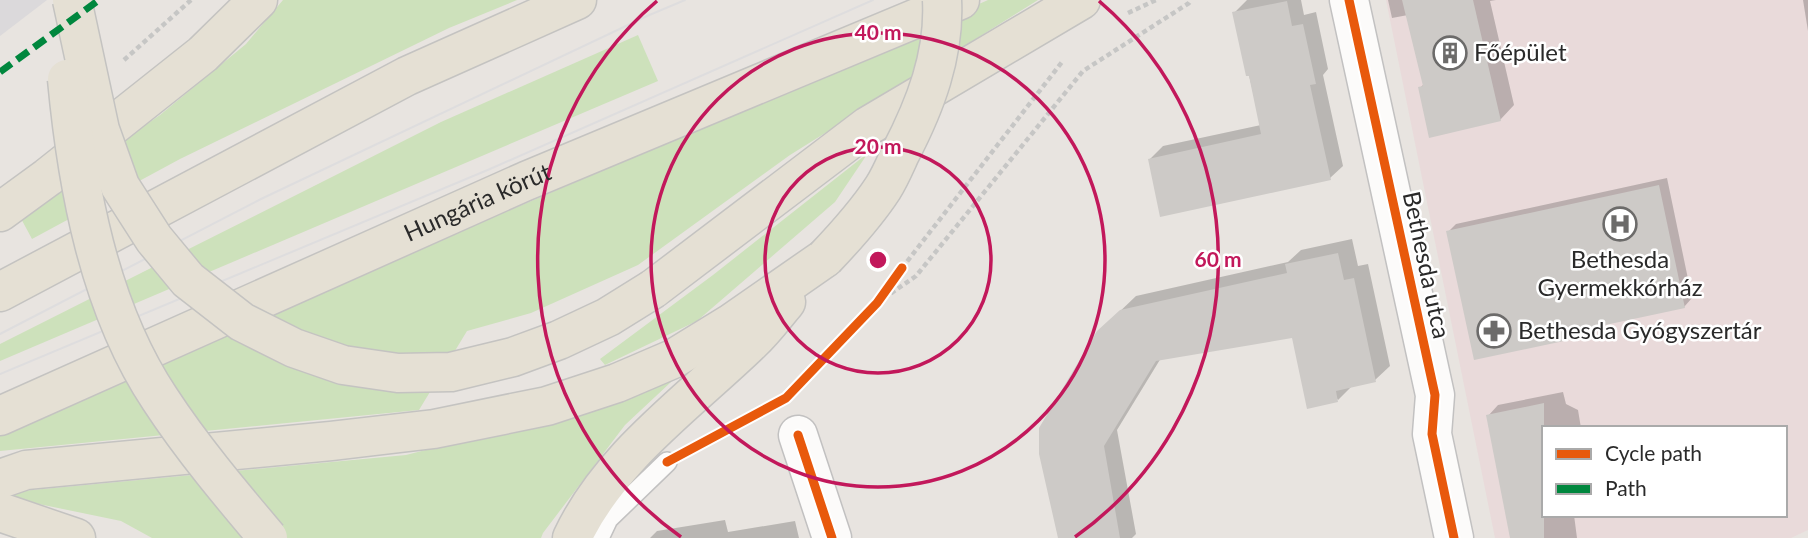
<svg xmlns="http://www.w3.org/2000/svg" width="1808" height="538" font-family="Lato,sans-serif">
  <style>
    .industrial { fill: #dbd9db }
    .medical { fill: #e9dada; fill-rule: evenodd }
    .green { fill: #cde1bb }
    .shadow { fill: #0003 }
    .building { fill: #cdcac7 }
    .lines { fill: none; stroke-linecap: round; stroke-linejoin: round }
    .service-casing { stroke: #c2c1c1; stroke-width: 22 }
    .minor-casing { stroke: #c2c1c1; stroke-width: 41 }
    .primary-casing { stroke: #c4c3c1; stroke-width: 41 }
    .path { stroke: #c6c6c5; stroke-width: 4.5; stroke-dasharray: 5 3.5; stroke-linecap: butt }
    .service { stroke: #fcfbfa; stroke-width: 19 }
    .minor { stroke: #fcfbfa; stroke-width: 38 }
    .primary { stroke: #e5e0d4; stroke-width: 38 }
    .tram { stroke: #deddde; stroke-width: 2 }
    .primary-bridge-casing { stroke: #c4c3c1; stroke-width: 41; stroke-linecap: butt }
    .primary-bridge { stroke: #e5e0d4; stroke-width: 38 }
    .quiet { stroke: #00873e; stroke-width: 7; stroke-dasharray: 14 7; stroke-linecap: butt }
    .cycleway-casing { stroke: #fff; stroke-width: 13 }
    .cycleway { stroke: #e8590c; stroke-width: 9 }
    .ring { fill: none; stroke: #c2185b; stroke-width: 3.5 }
    .labels { text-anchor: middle; stroke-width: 5; stroke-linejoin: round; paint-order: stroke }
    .poi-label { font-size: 24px; fill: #2a2a2a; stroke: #fff; text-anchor: start }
    .street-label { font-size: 24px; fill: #2a2a2a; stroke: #fff }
    .centre { fill: #c2185b; stroke: #fff; stroke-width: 3.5 }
    .ring-label { font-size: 21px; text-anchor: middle; font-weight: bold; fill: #c2185b; stroke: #fff; stroke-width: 5; stroke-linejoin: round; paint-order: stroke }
  </style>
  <rect width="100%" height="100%" fill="#e8e4e0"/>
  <path class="industrial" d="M0,0H47L0,36Z"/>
  <path class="medical" d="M1386,0H1808V530L1791,538H1495ZM1544,428H1785V515H1544Z"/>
  <g class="green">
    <path d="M283,0H517L449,28L180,159L32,239L18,213L160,115L246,44Z"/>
    <path d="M988,0H1038L790,155L638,265L531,313L467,331L419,410L0,451V425L295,302L662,145Z"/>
    <path d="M638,35L658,81L0,361V344L441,122Z"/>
    <path d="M868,153L835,202L697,321L605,365L600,359L713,275Z"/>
    <path d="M665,375L671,382L625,425L543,533L541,538H152L121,521L0,496V493L406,455L563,415Z"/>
  </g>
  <g class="shadow">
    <path d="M1247,0H1301L1304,15L1316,12L1328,69L1323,75L1343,166L1330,178L1150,159L1163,146L1261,125L1234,13Z"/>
    <path d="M1388,0H1496L1490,1L1514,105L1500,120L1420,88L1424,84L1408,15L1392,18Z"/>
    <path d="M1803,0H1808V31Z"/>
    <path d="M1667,178L1692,298L1684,307L1586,327L1578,336L1448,232L1456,224Z"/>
    <path d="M1352,239L1358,266L1368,264L1390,366L1375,380L1353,385L1338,400L1293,336L1161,358L1117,430L1136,534L1132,538H1059L1114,317L1136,296L1288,262L1301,250Z"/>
    <path d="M1563,392L1566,404L1578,410L1581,428H1544V515H1574L1577,538H1512L1488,416L1498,405Z"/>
    <path d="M725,520L728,532L795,521L799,538H650L657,531Z"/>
  </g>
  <g class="building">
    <path d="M1402,0H1473L1501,121L1429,138L1418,87L1423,86Z"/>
    <path d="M1287,1L1292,26L1303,24L1316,84L1310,85L1331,180L1160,217L1148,159L1261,134L1249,76H1246L1232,12Z"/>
    <path d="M1659,185L1685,308L1577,331L1578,338L1474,360L1446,231Z"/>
    <path d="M1338,253L1344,280L1354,278L1376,382L1336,391L1338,402L1307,409L1292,338L1156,361L1104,446L1120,538H1058L1039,454V428L1097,331L1120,310L1287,273L1285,264Z"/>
    <path d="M1544,403V538H1510L1486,415Z"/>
  </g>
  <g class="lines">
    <defs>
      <path id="service" d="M599,538L608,519L667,462"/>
      <g id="minor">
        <path d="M1349,0L1435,395L1432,434L1454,538"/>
        <path d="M798,435L832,538"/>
      </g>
      <g id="primary">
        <path d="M0,212L48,177L203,54L258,0"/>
        <path d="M653,289L868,126L1081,0"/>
        <path d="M0,292L407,76L577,0"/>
        <path id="s1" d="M0,416L526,181L960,0"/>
        <path d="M0,479L26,470L331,441L434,429L547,406L617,383L673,359L730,324L825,258"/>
        <path d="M0,512L76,538"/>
        <path d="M572,538C610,457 688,403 751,342C764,330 775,315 786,302"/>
      </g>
    </defs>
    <use href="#service" class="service-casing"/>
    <use href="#minor" class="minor-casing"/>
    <use href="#primary" class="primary-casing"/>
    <g class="path">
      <path d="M1128,13L1156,0"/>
      <path d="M124,60L191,0"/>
      <path d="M902,268L1062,62"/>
      <path d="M877,303L916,276L1083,71L1189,3L1191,0"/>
    </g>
    <use href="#service" class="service"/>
    <use href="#minor" class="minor"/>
    <use href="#primary" class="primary"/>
    <g class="tram">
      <path d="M0,334L261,199L647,16L685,0"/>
      <path d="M0,374L490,169L873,0"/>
    </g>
    <defs>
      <g id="primary-bridge">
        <path d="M72,0L100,130L120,186L154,239L188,280L242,322L294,348L343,365L398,373L451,372L513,357L559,340L608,317L653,289"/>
        <path d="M67,79C77,186 99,308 160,399C192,448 230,493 268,538"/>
        <path d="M825,258C846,236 866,214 883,188C890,177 895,165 900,154C925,106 945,55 942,0"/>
      </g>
    </defs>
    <use href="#primary-bridge" class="primary-bridge-casing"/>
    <use href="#primary-bridge" class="primary-bridge"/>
    <path class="quiet" d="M0,72L99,0"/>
    <defs>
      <g id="cycleway">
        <path d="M1349,0L1435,395L1432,434L1454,538"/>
        <path d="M798,435L832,538"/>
        <path d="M667,462L786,398L877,303L902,268"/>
      </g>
    </defs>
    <use href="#cycleway" class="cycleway-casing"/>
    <use href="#cycleway" class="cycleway"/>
  </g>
  <g class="ring">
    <circle cx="878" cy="260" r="113"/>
    <circle cx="878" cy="260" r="227"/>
    <path d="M681 537A340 340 0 0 1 657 1M1099 1A340 340 0 0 1 1075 537"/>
  </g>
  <defs>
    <symbol id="building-ring" viewBox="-11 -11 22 22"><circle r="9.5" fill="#fff" stroke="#6c6b6a" stroke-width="1.5"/><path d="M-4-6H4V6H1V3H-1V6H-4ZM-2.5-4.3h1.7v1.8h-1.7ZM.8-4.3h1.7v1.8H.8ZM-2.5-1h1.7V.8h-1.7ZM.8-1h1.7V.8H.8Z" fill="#6c6b6a"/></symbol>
    <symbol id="hospital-ring" viewBox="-11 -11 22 22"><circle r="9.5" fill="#fff" stroke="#6c6b6a" stroke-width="1.5"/><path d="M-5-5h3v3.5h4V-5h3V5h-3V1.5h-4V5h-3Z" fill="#6c6b6a"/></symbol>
    <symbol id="pharmacy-ring" viewBox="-11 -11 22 22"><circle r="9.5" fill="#fff" stroke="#6c6b6a" stroke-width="1.5"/><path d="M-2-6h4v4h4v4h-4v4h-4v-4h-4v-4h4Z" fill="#6c6b6a"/></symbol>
  </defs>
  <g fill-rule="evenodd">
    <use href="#building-ring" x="1431" y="34" width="38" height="38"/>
    <use href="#hospital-ring" x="1601" y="205" width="38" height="38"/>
    <use href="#pharmacy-ring" x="1475" y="312" width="38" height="38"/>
  </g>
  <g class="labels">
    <g class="poi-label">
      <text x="1474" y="61">Főépület</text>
      <text x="1620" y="268" text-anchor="middle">Bethesda<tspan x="1620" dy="28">Gyermekkórház</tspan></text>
      <text x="1518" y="339">Bethesda Gyógyszertár</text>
    </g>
    <g class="street-label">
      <text dy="8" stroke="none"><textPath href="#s1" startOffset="523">Hungária körút</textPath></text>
      <text transform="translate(1426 265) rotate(78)" y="8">Bethesda utca</text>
    </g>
  </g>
  <circle cx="878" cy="260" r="10" class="centre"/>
  <g class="ring-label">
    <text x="878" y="40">40 m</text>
    <text x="878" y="154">20 m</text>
    <text x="1218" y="267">60 m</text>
  </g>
  <rect x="1542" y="426" width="245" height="91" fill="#ffffff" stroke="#aaaaaa" stroke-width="2"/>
  <rect x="1556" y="449" width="35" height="10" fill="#e8590c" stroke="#aaaaaa" stroke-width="2"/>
  <text x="1605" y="461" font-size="21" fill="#2a2a2a">Cycle path</text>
  <rect x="1556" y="484" width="35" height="10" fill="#00873e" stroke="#aaaaaa" stroke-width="2"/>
  <text x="1605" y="496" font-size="21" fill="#2a2a2a">Path</text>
</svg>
